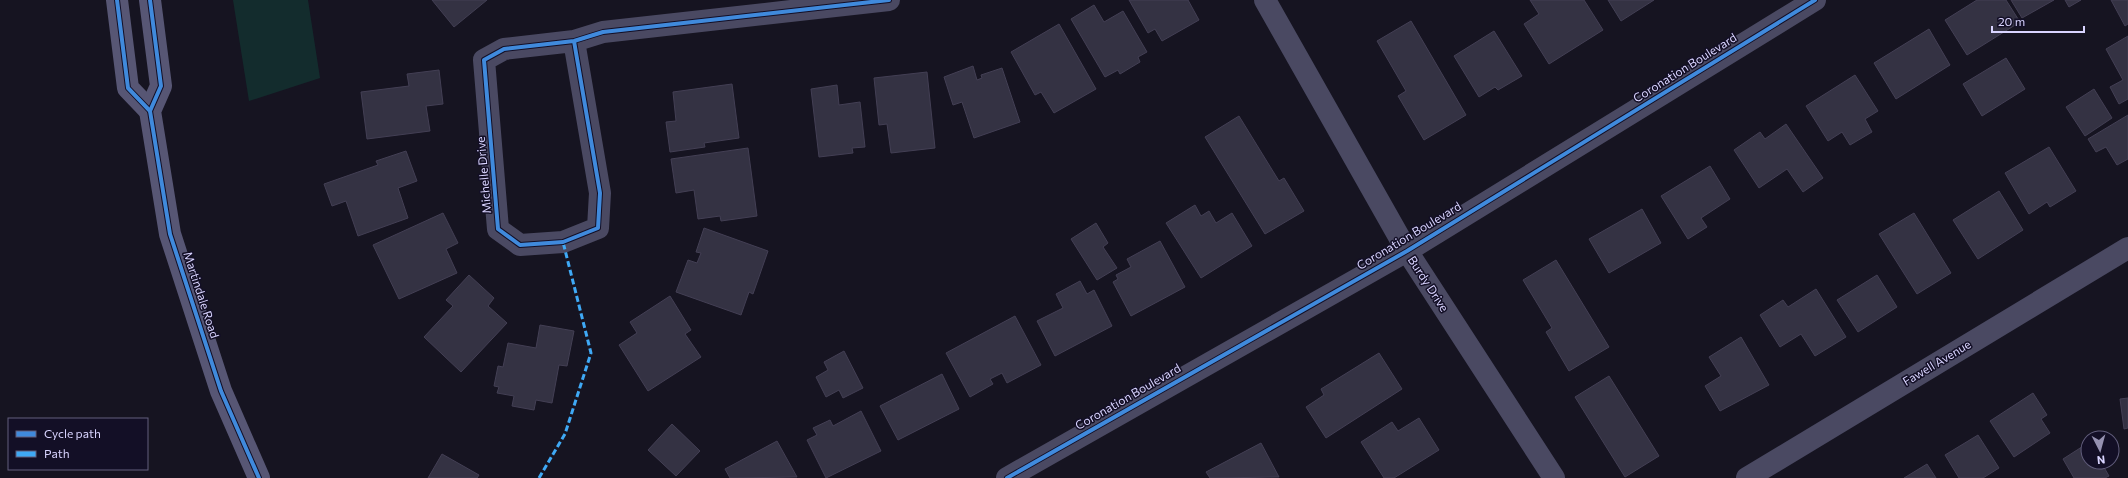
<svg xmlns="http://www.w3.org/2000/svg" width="2128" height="478" font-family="Commissioner,sans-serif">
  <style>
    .green { fill: #132c2d }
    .building { fill: #343243; stroke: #433f54 }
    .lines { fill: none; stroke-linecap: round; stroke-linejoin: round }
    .minor { stroke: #4a4962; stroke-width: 22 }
    .secondary { stroke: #575674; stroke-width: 22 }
    .quiet { stroke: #3fa9f5; stroke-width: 3; stroke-dasharray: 6 3; stroke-linecap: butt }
    .cycleway-casing { stroke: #130f26; stroke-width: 6 }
    .cycleway { stroke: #408adc; stroke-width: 4 }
    .labels { text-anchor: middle; stroke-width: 3; stroke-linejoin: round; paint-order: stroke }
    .street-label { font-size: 12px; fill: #d9d4ff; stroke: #130f26 }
  </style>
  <rect width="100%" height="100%" fill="#161421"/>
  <path class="green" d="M233,0H308L320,78L249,101Z"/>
  <g class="building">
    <path d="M432,0H487L454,27Z"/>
    <path d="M1129,0H1188L1199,20L1162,41L1155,29L1148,33Z"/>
    <path d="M1530,0H1584L1603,30L1549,64L1524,24L1539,14Z"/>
    <path d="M1608,0H1654L1621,21Z"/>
    <path d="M1977,0H2006L2020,22L1967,55L1945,20Z"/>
    <path d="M2011,0H2054L2022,18Z"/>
    <path d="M2065,0H2081L2069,7Z"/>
    <path d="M2111,0H2128V24L2125,26Z"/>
    <path d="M1094,5L1104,22L1123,11L1147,52L1138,57L1140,62L1120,74L1118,70L1105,77L1071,19Z"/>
    <path d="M1411,21L1466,115L1424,140L1398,96L1406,91L1377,41Z"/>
    <path d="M1059,24L1096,89L1054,113L1041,92L1035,95L1011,52Z"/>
    <path d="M1929,29L1950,65L1896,99L1874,63Z"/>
    <path d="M1494,31L1522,76L1498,90L1495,87L1479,97L1454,56Z"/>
    <path d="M2128,36V99L2119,104L2110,87L2123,80L2106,49Z"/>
    <path d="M2006,58L2025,89L1982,116L1963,84Z"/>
    <path d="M973,66L977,80L982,78L981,75L1002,68L1020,122L974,138L962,102L953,105L944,77Z"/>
    <path d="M439,70L443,104L426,106L430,131L367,139L361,92L409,86L407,74Z"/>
    <path d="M927,72L935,148L891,153L887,124L879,125L874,78Z"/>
    <path d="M1855,75L1878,111L1865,119L1872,132L1850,145L1842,132L1828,141L1806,106Z"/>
    <path d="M732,84L739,138L704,143L705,147L670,152L666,122L676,121L673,92Z"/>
    <path d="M837,85L839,105L860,102L865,147L852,148L853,153L819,157L811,89Z"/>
    <path d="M2094,89L2112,118L2085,136L2066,107Z"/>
    <path d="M2128,115V159L2117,165L2106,147L2096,152L2088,139Z"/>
    <path d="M1239,116L1279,181L1284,178L1304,211L1265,234L1205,137Z"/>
    <path d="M1786,124L1823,178L1803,192L1787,169L1759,188L1734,150L1760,132L1765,139Z"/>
    <path d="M2049,147L2076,191L2050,207L2047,202L2029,214L2005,173Z"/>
    <path d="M748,148L757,216L721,221L720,216L698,219L694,190L676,193L671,159Z"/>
    <path d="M406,151L417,181L398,188L408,218L358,236L346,201L332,206L324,184L378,165L376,161Z"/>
    <path d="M1710,166L1730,199L1701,218L1707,227L1688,239L1661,196Z"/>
    <path d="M1999,191L2023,230L1978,259L1953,220Z"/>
    <path d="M1195,205L1201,216L1209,211L1216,223L1232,213L1252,246L1201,278L1166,223Z"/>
    <path d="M1642,209L1661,243L1609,273L1589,239Z"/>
    <path d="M443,213L458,243L446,249L457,273L399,299L373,245Z"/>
    <path d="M1914,213L1951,273L1917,294L1879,234Z"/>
    <path d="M1096,223L1108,243L1103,247L1117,268L1097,280L1071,239Z"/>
    <path d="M704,228L768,251L753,294L749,292L741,315L676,292L688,260L697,263L701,253L696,252Z"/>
    <path d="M1160,241L1185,287L1131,316L1113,282L1118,279L1116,275L1131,267L1127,259Z"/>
    <path d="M1556,260L1609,347L1569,371L1546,332L1552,328L1523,280Z"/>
    <path d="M469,275L494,298L488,306L507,323L461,372L424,337L453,306L446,300Z"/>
    <path d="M1877,275L1897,307L1858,332L1837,300Z"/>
    <path d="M1080,281L1087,294L1094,290L1112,326L1055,356L1037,321L1063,308L1056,294Z"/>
    <path d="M1816,289L1846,337L1815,356L1801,334L1780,347L1760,315L1783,300L1788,307Z"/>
    <path d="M670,296L691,330L685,334L701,357L648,391L619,345L637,333L630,322Z"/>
    <path d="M1015,316L1041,365L1007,383L1002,373L990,379L993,384L970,397L946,353Z"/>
    <path d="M540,325L574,331L567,366L559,365L552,403L536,400L534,410L512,406L514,396L497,393L499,387L494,386L498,366L503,367L508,343L536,348Z"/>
    <path d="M1741,337L1769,385L1720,411L1705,386L1721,376L1709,357Z"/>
    <path d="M844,351L863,388L843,398L839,390L826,397L816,377L828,370L824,362Z"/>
    <path d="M1379,353L1402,389L1326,438L1306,407L1324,395L1321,389Z"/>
    <path d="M942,374L959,409L898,440L880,406Z"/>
    <path d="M1609,376L1659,456L1625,477L1575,397Z"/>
    <path d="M2033,393L2047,415L2041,419L2050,433L2014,457L1990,421Z"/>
    <path d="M2128,398V428L2124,429L2120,399Z"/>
    <path d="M861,411L881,451L826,478L807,440L817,435L813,428L830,420L833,426Z"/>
    <path d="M1419,418L1439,450L1394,478H1384L1361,442L1392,422L1398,431Z"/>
    <path d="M672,424L700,451L676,476L648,450Z"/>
    <path d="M1978,435L1999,468L1983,478H1959L1945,455Z"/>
    <path d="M777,441L797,477L730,478L725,469Z"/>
    <path d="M1261,443L1279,477L1210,478L1206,472Z"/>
    <path d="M2088,443V462H2101L2109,476L2105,478H2074L2063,459Z"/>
    <path d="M442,454L479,475L477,478H428Z"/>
    <path d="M1927,464L1936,478H1904Z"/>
  </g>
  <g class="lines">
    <g class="minor">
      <path d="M1265,0L1407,251L1554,478"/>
      <path d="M574,41L600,193L598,228L563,242L520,245L498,229L484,60L504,49L574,41L603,32L889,0"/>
      <path d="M1007,478L1407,251L1815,0"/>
      <path d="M1747,478L2128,248"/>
    </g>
    <g class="secondary">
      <path d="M117,0L128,88L150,111"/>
      <path d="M150,0L161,86L150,111L170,234L221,391L259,478"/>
    </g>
    <path class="quiet" d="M539,478L565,434L591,353L563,242"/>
    <defs>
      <g id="cycleway">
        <path d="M117,0L128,88L150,111"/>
        <path d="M150,0L161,86L150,111L170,234L221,391L259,478"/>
        <path d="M574,41L600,193L598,228L563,242L520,245L498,229L484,60L504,49L574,41L603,32L889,0"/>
        <path d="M1007,478L1407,251L1815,0"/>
      </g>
    </defs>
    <use href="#cycleway" class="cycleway-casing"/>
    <use href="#cycleway" class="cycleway"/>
  </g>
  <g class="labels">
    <g class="street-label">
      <text transform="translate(1685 68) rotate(-32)" y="4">Coronation Boulevard</text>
      <text transform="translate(484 175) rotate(-95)" y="4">Michelle Drive</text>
      <text transform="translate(1409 236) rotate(-31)" y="4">Coronation Boulevard</text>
      <text transform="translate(1428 284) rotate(57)" y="4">Burdy Drive</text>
      <text transform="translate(201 295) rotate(72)" y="4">Martindale Road</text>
      <text transform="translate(1937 363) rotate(-31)" y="4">Fawell Avenue</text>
      <text transform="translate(1128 397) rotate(-30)" y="4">Coronation Boulevard</text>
    </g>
  </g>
  <rect x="8" y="418" width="140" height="52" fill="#130f26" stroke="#625e7d"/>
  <rect x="16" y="431" width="20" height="6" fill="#408adc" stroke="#625e7d"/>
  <text x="44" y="438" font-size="12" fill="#d9d4ff">Cycle path</text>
  <rect x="16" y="451" width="20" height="6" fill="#3fa9f5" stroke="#625e7d"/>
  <text x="44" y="458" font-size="12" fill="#d9d4ff">Path</text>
  <g transform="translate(2100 450) rotate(174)"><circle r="19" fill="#130f26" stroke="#625e7d"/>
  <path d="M0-3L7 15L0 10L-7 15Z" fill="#9591b1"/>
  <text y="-6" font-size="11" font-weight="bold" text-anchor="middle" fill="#d9d4ff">N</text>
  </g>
  <path d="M1992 26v6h92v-6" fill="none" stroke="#d9d4ff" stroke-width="2"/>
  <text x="1998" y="26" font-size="12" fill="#d9d4ff" stroke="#130f26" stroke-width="3" paint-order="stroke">20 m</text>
</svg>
